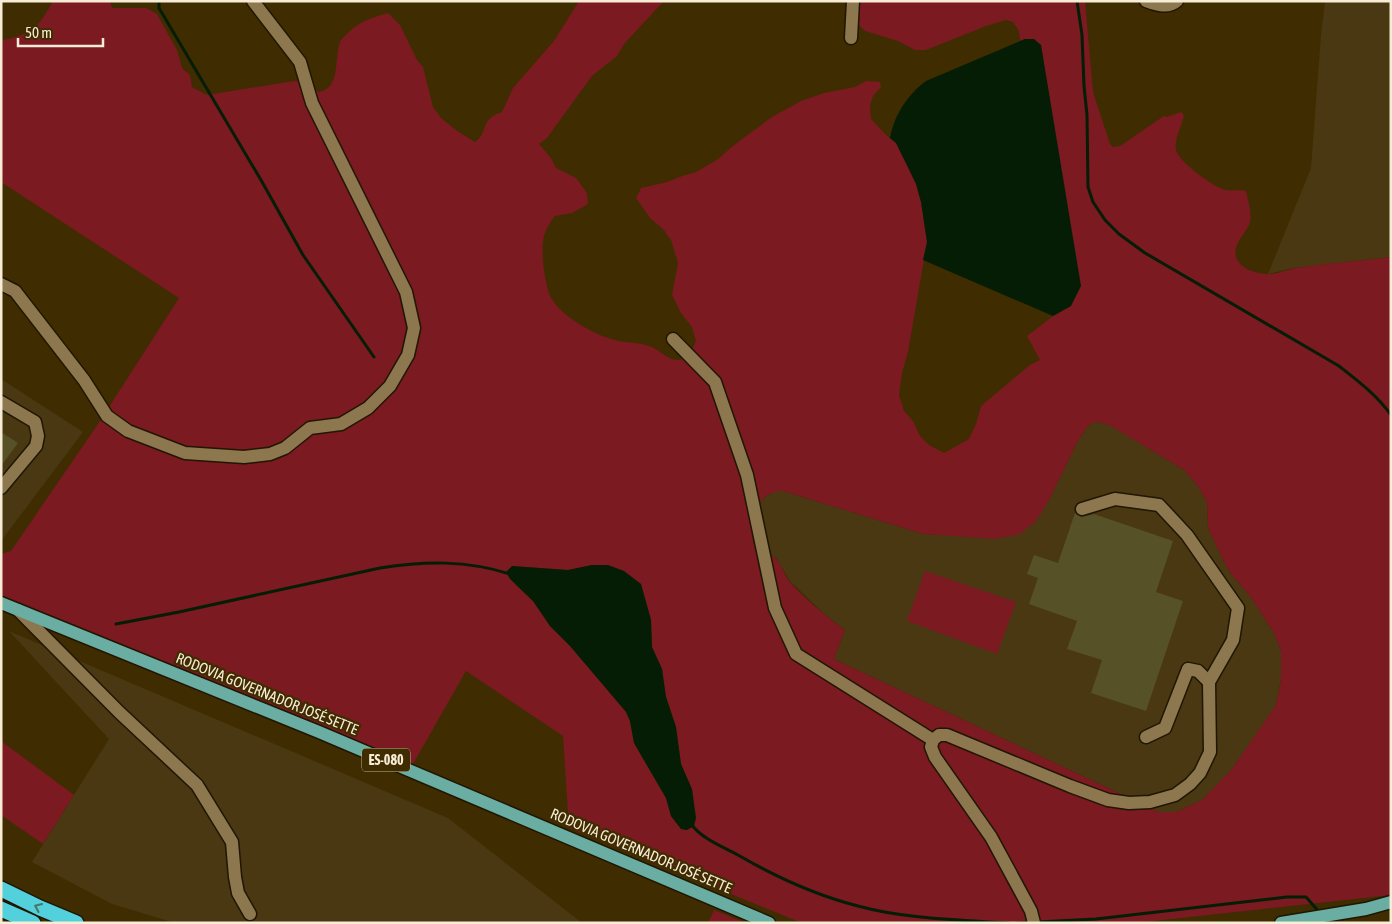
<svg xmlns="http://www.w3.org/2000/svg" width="1392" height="924" font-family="'Asap Condensed',sans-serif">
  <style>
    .built { fill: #4a3813 }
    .green { fill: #7b1a20; fill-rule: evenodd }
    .water { fill: #051d05 }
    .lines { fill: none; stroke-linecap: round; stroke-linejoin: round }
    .stream { stroke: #051d05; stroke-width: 3 }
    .building { fill: #565126 }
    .minor-casing { stroke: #201603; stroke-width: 15 }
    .major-casing { stroke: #201603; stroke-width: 15 }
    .highway-casing { stroke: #201603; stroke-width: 18 }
    .minor { stroke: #8c774e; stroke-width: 12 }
    .major { stroke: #69ada3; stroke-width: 12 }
    .highway { stroke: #52d1dc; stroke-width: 15 }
    .oneway { stroke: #487663 }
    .labels { text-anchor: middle; stroke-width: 4.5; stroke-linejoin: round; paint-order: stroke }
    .shield { fill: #3f2c00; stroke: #c0b296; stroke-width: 1 }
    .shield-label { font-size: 14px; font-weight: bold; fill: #f7ecd6 }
    .street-label { font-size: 15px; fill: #f7ecd6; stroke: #3f2c00 }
  </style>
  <rect width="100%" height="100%" fill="#3f2c00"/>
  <g class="built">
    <path d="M1325,1H1391V257L1293,268L1268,274L1311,168L1321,35Z"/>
    <path d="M1,379L83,432L1,541Z"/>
    <path d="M1099,422L1112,426L1184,470L1197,485L1207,502L1208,528L1222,558L1231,574L1250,596L1274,633L1281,651V679L1276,705L1259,731L1232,769L1215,788L1202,800L1176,812H1159L834,659L845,630L824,614L790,581L776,558L757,548L754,542L752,524L755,512L761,500L774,491H783L923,534L968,536L1047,504L1078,441L1087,427L1092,423Z"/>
    <path d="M9,631L448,818L582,923H175L112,904L32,862L109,739Z"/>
  </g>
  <g class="green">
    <path d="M53,1H110L112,8H146L157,14L177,50L182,68L190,75L192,87L207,95L294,81L301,82L319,92C341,88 334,58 340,42C341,39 345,36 347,34C359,21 372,18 388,13L400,25L417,60L423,67L433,107L441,118L457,131L475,142C489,133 479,119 502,112L513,88L554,41L579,1H664L624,44L617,56L592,76L547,138L539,144L551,158L556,168L576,178L587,193L588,204L572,213L555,216C542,232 542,242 543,262C544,271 547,292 552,299C562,317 595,335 615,340C626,343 638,342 649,346C660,349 670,364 683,359C690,356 693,347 696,341L692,327L681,313L672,295L678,263L671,240L663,229L650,218L636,198L641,188L667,182L682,176L696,172L717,160L734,145L772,117L801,101L824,93L855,87L866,81L880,82L881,87L873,96L870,105L871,119L888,137L896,143L910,169L916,184L921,202L927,242L908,352L902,373L899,395L904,411L913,421L920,436L929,445L944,453L969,439L976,424L981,406L1030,365L1040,360L1027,336L1053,316L1071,306L1051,108L1041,45L1025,39L1020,41L1019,31L1013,22L1006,20L986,26L926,50H915L898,41L865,31L858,24L859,1H1085L1093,92L1110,144L1113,147L1120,146L1164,116L1167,117L1181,112L1184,115C1182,126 1174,139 1176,150C1179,162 1211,185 1223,189C1229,192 1239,189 1246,191C1248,201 1252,212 1250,222C1247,233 1232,244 1236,257C1240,269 1257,274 1269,274C1277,274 1286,270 1295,268C1327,263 1359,261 1391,257V895L1136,923H802L569,828L563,736L466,671L413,764L1,597V554L11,551L100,421L179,298L1,182V41C32,33 37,30 53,1ZM1099,422L1111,426L1184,470L1197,485L1207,502L1208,528L1222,558L1231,574L1250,596L1274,633L1281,651V679L1276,705L1232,769L1202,800L1176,812H1159L834,659L845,630C826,616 806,600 790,582C784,575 782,565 776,559C770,552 758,552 754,544C750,532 753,517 758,506C763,496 772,491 783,491L923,534L995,539L1020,534L1035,522L1047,504L1078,441L1087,427L1092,423ZM592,565L641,584L651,620L652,647L662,669L666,697L676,727L681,764L692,790L687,830L681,829L671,816L666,798L634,743L630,721L627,712L570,646L550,626L533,601L516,585L512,566L568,570Z"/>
    <path d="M925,571L1016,602L997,654L907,621Z"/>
    <path d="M1,741L74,795L43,844L1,815Z"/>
    <path d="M714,910L746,923H708Z"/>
  </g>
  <g class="water">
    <path d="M1025,39H1034L1041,45L1081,286L1071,306L1053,316L923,260L927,242L921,202L916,184L896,143L890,138C894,116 907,95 926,81Z"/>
    <path d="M592,565H608L624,571L641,584L651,620L652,647L662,669L666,697L676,727L681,764L692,789L696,818L694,826L687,830L681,829L671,816L666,798L634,743L630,721L626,712L570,646L550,626L533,601L510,579L506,572L512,566L568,570Z"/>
  </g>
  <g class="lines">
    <g class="stream">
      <path d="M159,1V8L261,180L303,255L374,357"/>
      <path d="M1077,1L1082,35L1084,86L1087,115L1088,187L1093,202L1105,220L1119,234L1145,253L1339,366C1358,381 1377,395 1391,415"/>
      <path d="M116,624L179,612L380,568C425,561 466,560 510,574"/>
      <path d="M691,824C702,839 723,847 738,855C776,877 815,895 858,906C905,919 960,920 1009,923"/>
      <path d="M1038,922L1096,919L1287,897H1306L1320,913"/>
      <path d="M1017,923L1032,922"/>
    </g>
  </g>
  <g class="building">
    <path d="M1,432L18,443L1,466Z"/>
    <path d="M1075,513L1081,517L1094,514L1173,541L1156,592L1183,601L1146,711L1091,693L1102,660L1067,649L1077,621L1029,604L1038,578L1027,574L1034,555L1058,563Z"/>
  </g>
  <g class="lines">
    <defs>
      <g id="minor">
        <path d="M1146,1C1157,5 1168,9 1177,1"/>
        <path d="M851,38L853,1"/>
        <path d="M1,284L15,291L84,380L107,416L128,431L185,453L244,457L270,454L285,448L310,428L341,424L368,408L390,386L408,355L414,328L406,292L312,103L300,62L253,1"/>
        <path d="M673,339L715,382L747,475L775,608L796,654L933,740"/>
        <path d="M1,402L35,422L38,436L36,446L1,488"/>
        <path d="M18,610L119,712L197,785L232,842L235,877L238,893L250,914"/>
        <path d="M1146,737L1165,728L1188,669L1198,671L1209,682"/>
        <path d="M1034,923L1031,911L991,837L935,757L931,747L933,740L939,735H947L1070,786L1108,800L1129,803L1150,802L1175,795L1190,784L1200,773L1210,752L1209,682L1233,640L1238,608L1187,535L1159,505L1115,499L1082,509"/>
      </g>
      <g id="major">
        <path d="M1,603L319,732L769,923"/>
        <path d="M1281,923L1366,909L1391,902"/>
      </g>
      <g id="highway">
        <path d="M1,889L40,908L76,923"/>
        <path d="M1,909L33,923"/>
      </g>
    </defs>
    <use href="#minor" class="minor-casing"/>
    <use href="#major" class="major-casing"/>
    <use href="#highway" class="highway-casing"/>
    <use href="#minor" class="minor"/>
    <use href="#major" class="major"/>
    <use href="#highway" class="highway"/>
  </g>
  <defs><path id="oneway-chevron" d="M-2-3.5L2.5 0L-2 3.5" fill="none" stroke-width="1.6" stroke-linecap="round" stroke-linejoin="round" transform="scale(1.25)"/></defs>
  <use class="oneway" href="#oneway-chevron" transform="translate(38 907) rotate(-156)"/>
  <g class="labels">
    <rect class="shield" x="362" y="748.5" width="48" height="23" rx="4"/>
    <g class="shield-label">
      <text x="386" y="765">ES-080</text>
    </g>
    <g class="street-label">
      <text transform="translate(267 694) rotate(22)" y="5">RODOVIA GOVERNADOR JOSÉ SETTE</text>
      <text transform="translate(641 851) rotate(23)" y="5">RODOVIA GOVERNADOR JOSÉ SETTE</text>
    </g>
  </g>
  <rect width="1392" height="924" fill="none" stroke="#f7ecd6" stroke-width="5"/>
  <path d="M18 38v8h85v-8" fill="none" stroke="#f7ecd6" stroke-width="2.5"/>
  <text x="25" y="38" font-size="15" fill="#f7ecd6" stroke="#3f2c00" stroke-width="4" paint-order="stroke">50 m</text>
</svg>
